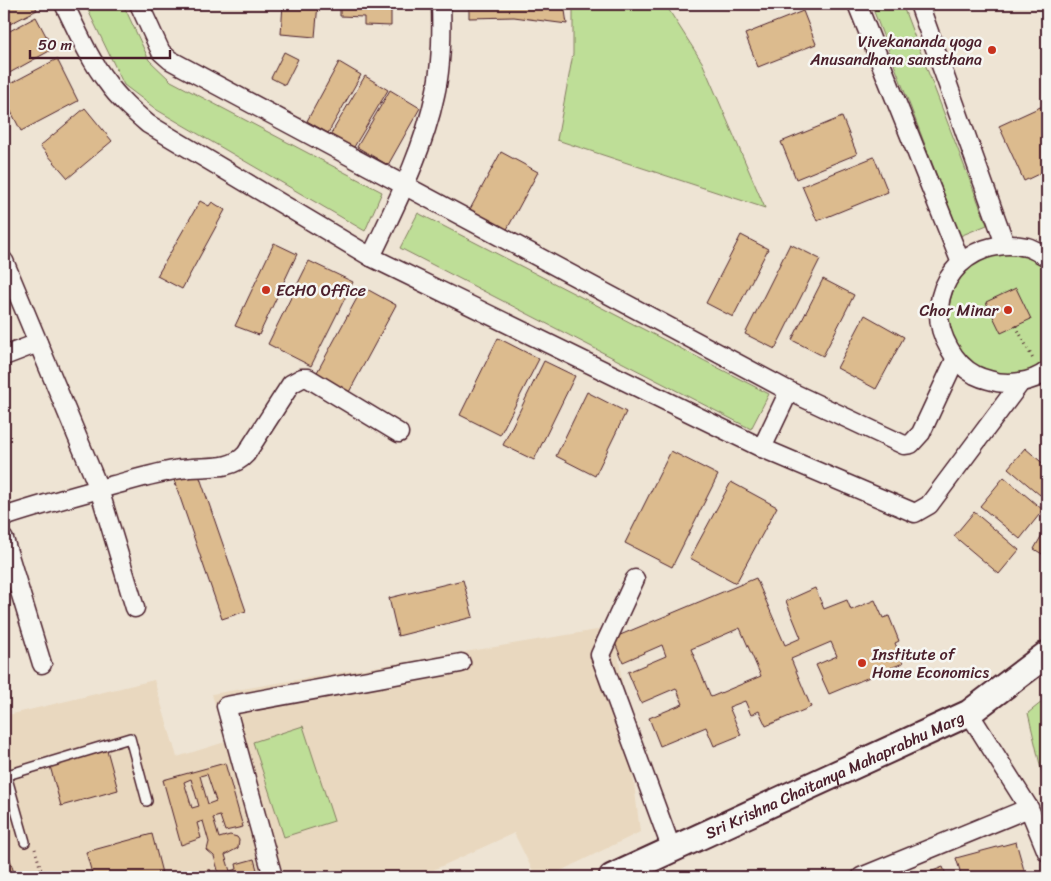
<svg xmlns="http://www.w3.org/2000/svg" width="1051" height="881" font-family="Sriracha,sans-serif">
  <style>
    .built { fill: #e9d8bf }
    .green { fill: #bede97; stroke: #847e61 }
    .building { fill: #dcbb8e; stroke: #4a1f2b; fill-rule: evenodd }
    .lines { fill: none; stroke-linecap: round; stroke-linejoin: round }
    .lane-casing { stroke: #4a1f2b; stroke-width: 12 }
    .street-casing { stroke: #4a1f2b; stroke-width: 21 }
    .secondary-casing { stroke: #4a1f2b; stroke-width: 29 }
    .path { stroke: #4a1f2b; stroke-width: 3; stroke-dasharray: 1 4; stroke-linecap: butt }
    .lane { stroke: #f6f6f2; stroke-width: 9 }
    .street { stroke: #f6f6f2; stroke-width: 18 }
    .secondary { stroke: #f6f6f2; stroke-width: 25 }
    .poi-dot { fill: #c8321e; stroke: #f6f6f2; stroke-width: 2 }
    .labels { text-anchor: middle; stroke-width: 5; stroke-linejoin: round; paint-order: stroke }
    .poi-label { font-size: 16px; fill: #4a1f2b; stroke: #f6f6f2; text-anchor: end }
    .street-label { font-size: 16px; fill: #4a1f2b; stroke: #f6f6f2 }
  </style>
  <rect width="100%" height="100%" fill="#eee4d4"/>
  <filter id="ink" filterUnits="userSpaceOnUse"><feTurbulence type="fractalNoise" baseFrequency=".02" numOctaves="2"/><feDisplacementMap in="SourceGraphic" scale="10" xChannelSelector="R" yChannelSelector="G"/><feConvolveMatrix kernelMatrix="1 2 1 2 8 2 1 2 1" color-interpolation-filters="sRGB"/></filter>
  <g filter="url(#ink)">
    <path class="built" d="M615,627L640,832L548,877H536L514,833L418,877H15L4,837V716L154,680L177,757L225,742L212,694Z"/>
    <g class="green">
      <path d="M85,4H123L149,60L171,81L382,192L365,231L157,110L124,85Z"/>
      <path d="M573,4H665L702,62L765,208L557,140L573,54Z"/>
      <path d="M871,4H902L987,225L960,236Z"/>
      <path d="M418,213L769,394L751,429L400,248Z"/>
      <path d="M1010,254C1024,256 1035,260 1047,268V361C1034,372 1018,377 1001,374C942,367 929,283 984,259C992,255 1001,255 1010,254Z"/>
      <path d="M1047,698V795L1028,713Z"/>
      <path d="M303,726L334,821L284,837L253,742Z"/>
    </g>
    <g class="building">
      <path d="M4,4H34L37,10L4,27Z"/>
      <path d="M283,4H318L315,37L281,34Z"/>
      <path d="M340,4H412V5H391V26L364,25V17L340,16Z"/>
      <path d="M469,4H564L567,24L514,17L469,18Z"/>
      <path d="M803,11L816,44L758,67L745,34Z"/>
      <path d="M36,17L53,49L4,76V34Z"/>
      <path d="M284,52L298,59L285,85L271,78Z"/>
      <path d="M57,59L78,101L21,131L4,98V87Z"/>
      <path d="M339,62L361,75L328,133L307,121Z"/>
      <path d="M365,76L388,90L351,152L328,139Z"/>
      <path d="M390,90L420,108L388,165L357,147Z"/>
      <path d="M1047,104V170L1024,181L999,126Z"/>
      <path d="M85,108L112,141L68,178L40,146Z"/>
      <path d="M842,117L857,154L796,179L781,142Z"/>
      <path d="M501,152L538,172L505,233L468,213Z"/>
      <path d="M874,157L888,192L817,221L802,186Z"/>
      <path d="M200,201L209,206L212,202L225,210L182,289L157,276Z"/>
      <path d="M741,235L768,249L733,317L706,303Z"/>
      <path d="M274,243L297,254L259,335L235,326Z"/>
      <path d="M790,244L820,259L775,349L745,334Z"/>
      <path d="M309,261L353,282L311,366L268,344Z"/>
      <path d="M823,279L854,295L823,356L792,340Z"/>
      <path d="M363,287L396,305L348,394L315,376Z"/>
      <path d="M1016,288L1031,319L1001,333L986,302Z"/>
      <path d="M865,315L904,337L876,389L837,368Z"/>
      <path d="M498,338L539,359L500,435L460,415Z"/>
      <path d="M544,361L575,376L534,460L503,445Z"/>
      <path d="M587,392L626,412L595,476L556,456Z"/>
      <path d="M1025,448L1047,467V486L1040,495L1008,468Z"/>
      <path d="M671,451L718,475L672,567L625,543Z"/>
      <path d="M198,472L246,611L222,619L174,480Z"/>
      <path d="M1004,477L1043,510L1020,539L980,506Z"/>
      <path d="M731,482L777,507L736,583L690,558Z"/>
      <path d="M974,512L1019,550L999,574L954,536Z"/>
      <path d="M1047,526V557L1034,549Z"/>
      <path d="M756,578L785,645L801,638L786,601L815,588L824,609L847,600L851,610L875,600L883,618L889,616L899,641L895,643L903,663L829,694L816,665L837,656L831,642L791,659L811,707L766,726L759,711L751,715L745,701L729,707L741,735L714,746L706,727L660,746L649,718L683,704L676,688L641,703L628,672L666,656L662,645L623,662L613,638ZM740,628L761,676L711,697L691,649Z"/>
      <path d="M463,580L473,617L398,636L389,598Z"/>
      <path d="M107,750L118,790L61,806L50,766Z"/>
      <path d="M225,763L243,827L225,831L220,816L213,818L219,838L230,835L237,837L239,840L238,848L225,855L230,871L237,869L236,864L254,859L259,877H197L196,875L210,869L212,876L219,874L214,856L207,850L209,842L203,821L197,823L201,838L181,845L163,780ZM207,774L216,801L208,804L200,776ZM191,779L199,806L192,808L184,782Z"/>
      <path d="M152,834L163,877H93L86,852Z"/>
      <path d="M4,837L15,877H4Z"/>
      <path d="M1016,842L1026,877H962L956,858Z"/>
      <path d="M943,867L947,877H917Z"/>
    </g>
    <g class="lines">
      <defs>
        <g id="lane">
          <path d="M6,775L25,842"/>
          <path d="M4,776L130,738L147,801"/>
        </g>
        <g id="street">
          <path d="M64,4C77,30 89,59 107,82C118,98 133,111 148,124L371,257L762,448L915,513L929,505L1021,382"/>
          <path d="M139,4L161,52L170,60L789,391L904,445L911,444L921,433L955,360"/>
          <path d="M857,4L961,263"/>
          <path d="M919,4L1005,244"/>
          <path d="M371,257C396,204 423,152 435,95C442,65 442,34 441,4"/>
          <path d="M1047,257C1041,254 1034,249 1027,247C966,233 917,293 949,348C955,359 964,369 975,375C979,377 985,379 989,380C1007,386 1032,383 1047,371"/>
          <path d="M4,261L99,489L135,608"/>
          <path d="M4,356L38,343"/>
          <path d="M762,448L789,391"/>
          <path d="M4,517C40,505 77,495 114,485C136,479 159,472 181,469C204,465 230,472 246,454L291,384L302,378H308L399,433"/>
          <path d="M4,539L42,664"/>
          <path d="M635,579L600,655L672,850"/>
          <path d="M969,713L1029,808L1047,852"/>
          <path d="M273,877L226,706L461,663"/>
          <path d="M861,877L1029,808"/>
        </g>
        <g id="secondary">
          <path id="s1" d="M612,877L969,713L1047,654"/>
        </g>
      </defs>
      <use href="#lane" class="lane-casing"/>
      <use href="#street" class="street-casing"/>
      <use href="#secondary" class="secondary-casing"/>
      <g class="path">
        <path d="M1016,326L1033,359"/>
        <path d="M35,849L43,877"/>
      </g>
      <use href="#lane" class="lane"/>
      <use href="#street" class="street"/>
      <use href="#secondary" class="secondary"/>
    </g>
  </g>
  <g class="poi-dot">
    <circle cx="992" cy="50" r="5"/>
    <circle cx="266" cy="290" r="5"/>
    <circle cx="1008" cy="310" r="5"/>
    <circle cx="862" cy="663" r="5"/>
  </g>
  <g class="labels">
    <g class="poi-label">
      <text x="982" y="47">Vivekananda yoga<tspan x="982" dy="18">Anusandhana samsthana</tspan></text>
      <text x="276" y="296" text-anchor="start">ECHO Office</text>
      <text x="998" y="316">Chor Minar</text>
      <text x="872" y="660" text-anchor="start">Institute of<tspan x="872" dy="18">Home Economics</tspan></text>
    </g>
    <g class="street-label">
      <text dy="6" stroke="none"><textPath href="#s1" startOffset="245">Sri Krishna Chaitanya Mahaprabhu Marg</textPath></text>
    </g>
  </g>
  <rect width="1051" height="881" fill="none" stroke="#f6f6f2" stroke-width="20"/>
  <rect x="10" y="10" width="1031" height="861" fill="none" stroke="#4a1f2b" stroke-width="2" filter="url(#ink)"/>
  <path d="M30 50v8h140v-8" fill="none" stroke="#4a1f2b" stroke-width="2.5"/>
  <text x="38" y="50" font-size="15" fill="#4a1f2b" stroke="#f6f6f2" stroke-width="4" paint-order="stroke">50 m</text>
</svg>
